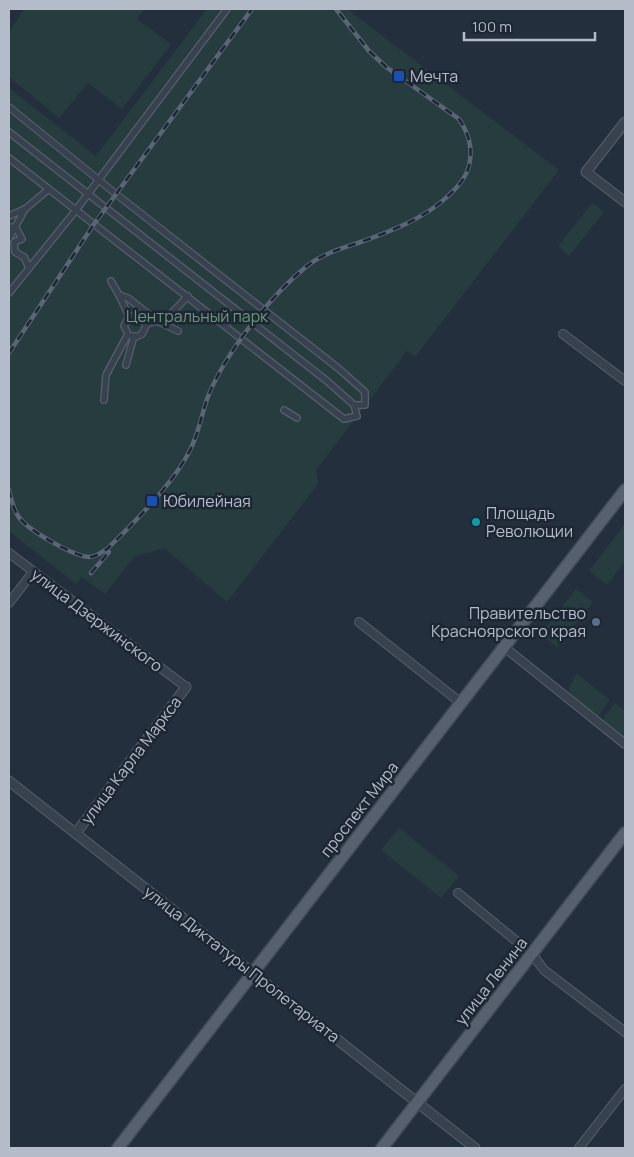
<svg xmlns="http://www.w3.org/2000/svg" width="634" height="1157" font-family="Manrope,sans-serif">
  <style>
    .green { fill: #263c3f }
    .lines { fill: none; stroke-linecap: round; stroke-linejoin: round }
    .pedestrian-casing { stroke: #565f6c; stroke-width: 8 }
    .minor-casing { stroke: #565f6c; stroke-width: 10 }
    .tertiary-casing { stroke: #565f6c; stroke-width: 11 }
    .primary-casing { stroke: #414a57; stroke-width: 14 }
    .pedestrian { stroke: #38414e; stroke-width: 5.5 }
    .minor { stroke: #38414e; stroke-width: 8 }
    .tertiary { stroke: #38414e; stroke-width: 9 }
    .primary { stroke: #56606e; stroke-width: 11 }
    .rail-casing { stroke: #5a6575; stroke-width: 4.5 }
    .rail { stroke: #1d2633; stroke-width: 2.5; stroke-dasharray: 8; stroke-linecap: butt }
    .transit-dot { fill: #1a4fb4; stroke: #1d2633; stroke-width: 2 }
    .culture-dot { fill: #0f9aa8; stroke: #1d2633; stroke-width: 2 }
    .service-dot { fill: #5c6f8a; stroke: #1d2633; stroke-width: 2 }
    .labels { text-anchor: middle; stroke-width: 5; stroke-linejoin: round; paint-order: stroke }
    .poi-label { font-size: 16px; fill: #b4bcc9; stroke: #1d2633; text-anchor: start }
    .park-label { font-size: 16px; fill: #6b9a76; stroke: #1d2633 }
    .street-label { font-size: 16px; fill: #b4bcc9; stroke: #1d2633 }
  </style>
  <rect width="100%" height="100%" fill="#242f3e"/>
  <g class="green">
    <path d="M24,9H144L137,19L171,44L122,109L88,83L59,118L9,77V33Z"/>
    <path d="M207,9H347L559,170L415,357L407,351L316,470L318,484L227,602L164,548L134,557L105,594L82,577L76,584L9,531V88L96,156Z"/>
    <path d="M592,203L604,212L569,256L558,246Z"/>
    <path d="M624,525L625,561L607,585L589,571Z"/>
    <path d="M576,589L593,602L557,647L541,634Z"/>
    <path d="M577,674L610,700L598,716L570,694L569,688Z"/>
    <path d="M615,703L625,711V739L605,723L604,717Z"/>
    <path d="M399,828L459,876L441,898L381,850Z"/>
  </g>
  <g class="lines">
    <defs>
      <g id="pedestrian">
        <path d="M9,107L116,194L338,368L365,392V405H354L357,416L344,419L9,158"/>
        <path d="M9,132L327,381L354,405"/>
        <path d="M9,216L25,209L49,189"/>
        <path d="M9,227L16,228L22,239L14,242L15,252L24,257L29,268"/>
        <path d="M9,238L25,209"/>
        <path d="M111,281L119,295L128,298L157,321L178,331"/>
        <path d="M9,293L76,210L227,9"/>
        <path d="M119,295L129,316"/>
        <path d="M163,322L188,296"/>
        <path d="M132,336L136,337L142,334L147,324"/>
        <path d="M126,365L134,336"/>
        <path d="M104,400L106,375L128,334L124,326L129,316L138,318L147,324L157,321"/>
        <path d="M284,410L297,418"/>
      </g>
      <g id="minor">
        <path d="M563,334L625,381"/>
        <path d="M9,553L186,687"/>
        <path d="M9,603L33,572"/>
        <path d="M359,622L461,703"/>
        <path d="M504,647L625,744"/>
        <path d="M458,893L532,954L544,970L625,1032"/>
        <path d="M579,1148L625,1089"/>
      </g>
      <g id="tertiary">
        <path d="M625,122L586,172L625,202"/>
        <path d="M9,781L475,1148"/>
        <path d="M76,833L186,687"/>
      </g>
      <g id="primary">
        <path d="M118,1148L625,490"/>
        <path d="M382,1148L625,833"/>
      </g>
    </defs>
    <use href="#pedestrian" class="pedestrian-casing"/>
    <use href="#minor" class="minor-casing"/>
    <use href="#tertiary" class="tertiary-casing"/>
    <use href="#primary" class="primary-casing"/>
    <use href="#pedestrian" class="pedestrian"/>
    <use href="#minor" class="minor"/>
    <use href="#tertiary" class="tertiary"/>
    <use href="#primary" class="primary"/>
    <defs>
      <g id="rail">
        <path d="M9,353L94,224L252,9"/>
        <path d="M9,490C11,498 13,508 18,516C27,530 73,556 89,557C96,557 102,552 107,549C133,524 171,486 188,454C199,435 201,414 209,394C227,351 271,295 307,266C322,254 340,249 358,243C389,232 424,219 448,196C457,188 466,178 469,166C473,148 469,134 459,119L386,67L369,51L336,9"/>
        <path d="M91,573L109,552"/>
      </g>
    </defs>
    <use href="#rail" class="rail-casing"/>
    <use href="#rail" class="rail"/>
  </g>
  <g class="transit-dot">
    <rect x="393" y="70" width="12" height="12" rx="2.5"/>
    <rect x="146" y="495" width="12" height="12" rx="2.5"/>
  </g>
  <circle class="culture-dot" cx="476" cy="522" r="5"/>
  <circle class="service-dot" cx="596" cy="622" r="5"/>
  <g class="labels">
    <g class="poi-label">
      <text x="410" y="82">Мечта</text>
      <text x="163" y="507">Юбилейная</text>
      <text x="486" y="519">Площадь<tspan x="486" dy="18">Революции</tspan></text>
      <text x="586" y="619" text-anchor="end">Правительство<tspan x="586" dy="18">Красноярского края</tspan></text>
    </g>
    <g class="park-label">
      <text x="197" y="322">Центральный парк</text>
    </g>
    <g class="street-label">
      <text transform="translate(97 620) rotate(37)" y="6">улица Дзержинского</text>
      <text transform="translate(131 760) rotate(-53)" y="6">улица Карла Маркса</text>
      <text transform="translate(359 809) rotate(-52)" y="6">проспект Мира</text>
      <text transform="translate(242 964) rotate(38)" y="6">улица Диктатуры Пролетариата</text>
      <text transform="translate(491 981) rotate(-52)" y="6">улица Ленина</text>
    </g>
  </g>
  <rect width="634" height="1157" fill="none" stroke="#b4bcc9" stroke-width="20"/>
  <path d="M464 32v8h131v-8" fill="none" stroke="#b4bcc9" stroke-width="2.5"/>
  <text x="472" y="32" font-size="15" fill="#b4bcc9" stroke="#1d2633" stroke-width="4" paint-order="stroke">100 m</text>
</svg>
